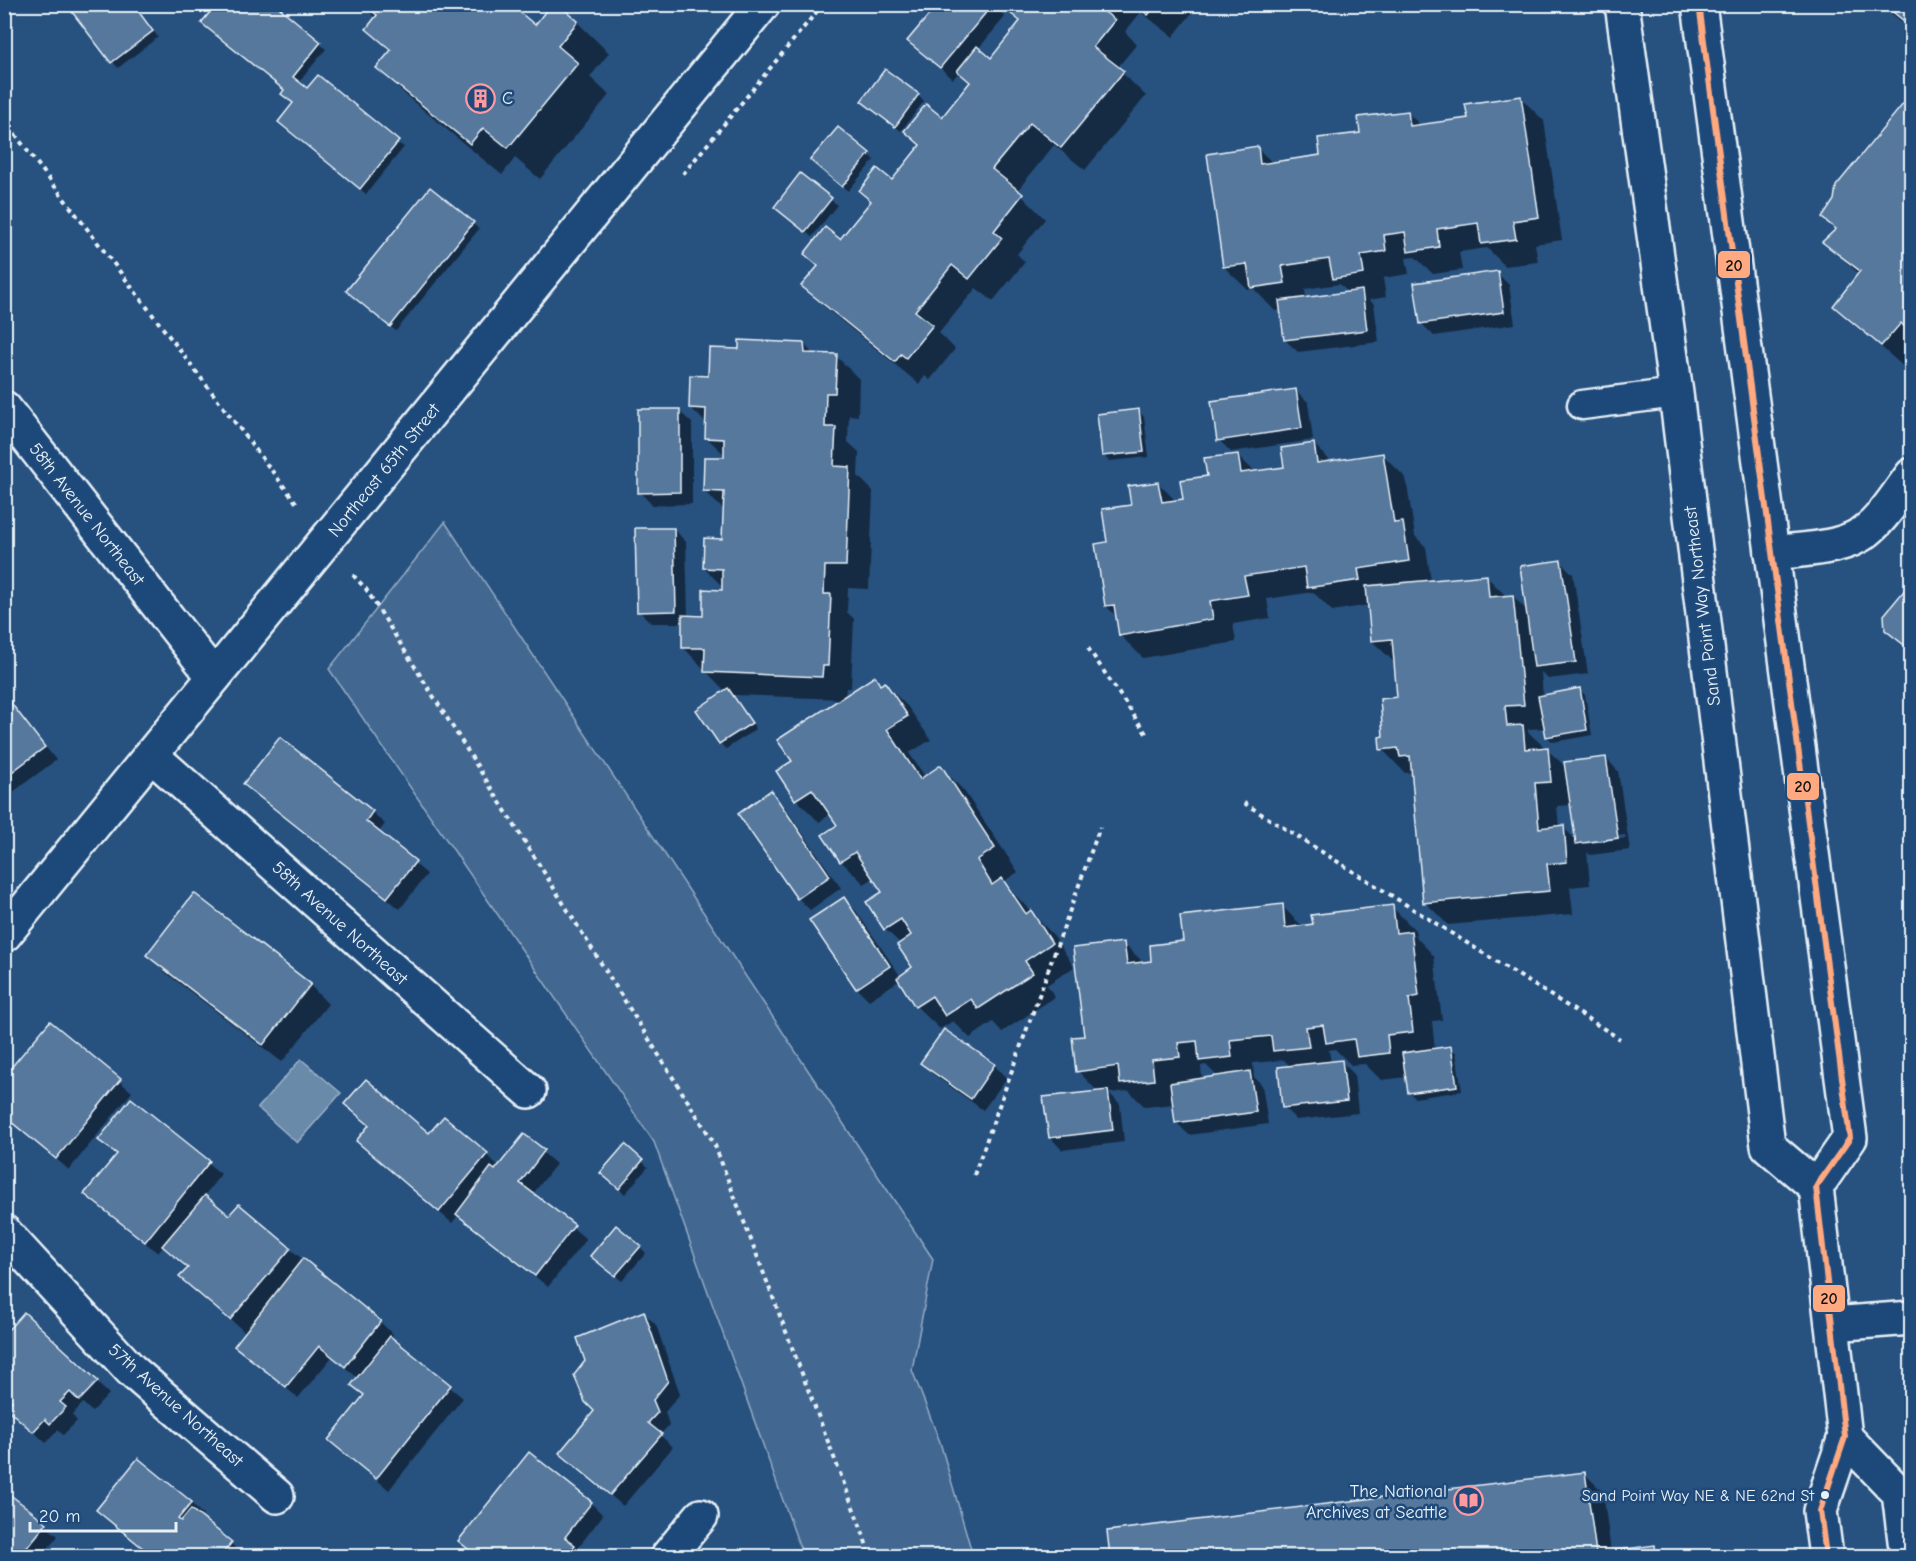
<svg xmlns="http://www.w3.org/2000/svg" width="1916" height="1561" font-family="'Comic Neue',sans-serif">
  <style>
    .green { fill: #436891; stroke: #96acc4; stroke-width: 1.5 }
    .water { fill: #6b8aaa; stroke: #9db3c9; stroke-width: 1.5 }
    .shadow { fill: #0007; fill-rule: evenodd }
    .building { fill: #57789d; stroke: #e8f1f8; stroke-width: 1.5 }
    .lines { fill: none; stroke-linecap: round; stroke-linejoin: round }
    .lane-casing { stroke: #e8f1f8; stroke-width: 33 }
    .street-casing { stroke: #e8f1f8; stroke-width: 38 }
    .secondary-casing { stroke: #e8f1f8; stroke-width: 38 }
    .primary-casing { stroke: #e8f1f8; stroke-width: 38 }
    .path { stroke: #e8f1f8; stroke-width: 4; stroke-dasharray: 4.5 4.5; stroke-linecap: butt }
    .lane { stroke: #1f4a7a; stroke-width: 28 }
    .street { stroke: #1f4a7a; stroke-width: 33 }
    .secondary { stroke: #1f4a7a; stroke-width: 33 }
    .primary { stroke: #1f4a7a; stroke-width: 33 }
    .bus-1-casing { stroke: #1f4a7a; stroke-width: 10 }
    .bus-1 { stroke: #ffa980; stroke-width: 6 }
    .bus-dot { fill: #e8f1f8; stroke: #1f4a7a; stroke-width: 2 }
    .labels { text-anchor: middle; stroke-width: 5; stroke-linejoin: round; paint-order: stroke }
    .bus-label { font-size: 16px; fill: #e8f1f8; stroke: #1f4a7a; text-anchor: end }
    .poi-label { font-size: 18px; fill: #e8f1f8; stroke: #1f4a7a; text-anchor: start }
    .street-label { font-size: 18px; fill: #e8f1f8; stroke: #1f4a7a }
    .line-badge { stroke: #1f4a7a; stroke-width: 2 }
    .pale-badge-label { font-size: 16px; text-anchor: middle; font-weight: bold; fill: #111 }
  </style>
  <rect width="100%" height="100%" fill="#27517f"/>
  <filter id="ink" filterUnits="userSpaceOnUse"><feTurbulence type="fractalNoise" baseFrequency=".0167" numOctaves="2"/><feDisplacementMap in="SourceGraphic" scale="12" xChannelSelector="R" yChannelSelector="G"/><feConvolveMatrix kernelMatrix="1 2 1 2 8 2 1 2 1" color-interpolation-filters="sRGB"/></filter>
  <g filter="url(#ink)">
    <path class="green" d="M445,522L933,1259L912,1370L940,1442L973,1556H803L654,1142L329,669Z"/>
    <path class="water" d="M301,1059L341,1093L297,1143L258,1108Z"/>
    <g class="shadow">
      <path d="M67,4H132L158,37L118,68Z"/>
      <path d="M273,4L326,49L298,83L404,147L366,194L285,127L294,104L285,91Z"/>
      <path d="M360,4H531L522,16L535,27L577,22L609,53L590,77L609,95L540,179L515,158L502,175L410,99L378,68L391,52L368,29L377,19Z"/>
      <path d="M939,4H993L1005,17L978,49L991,60L1021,23L1007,9L1011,4H1199L1173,37L1141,12L1125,32L1137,44L1117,68L1146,96L1085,170L1054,145L1017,191L1045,219L1017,254L1025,262L993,301L976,288L939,333L955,349L930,380L925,376L919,384L827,309L803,286L819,267L806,254L841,242L872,203L861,191L892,182L921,146L906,131L942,119L971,83L960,71L953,79L909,41Z"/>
      <path d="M1879,4H1912V30Z"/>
      <path d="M918,95L924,101L901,131L863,101Z"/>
      <path d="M1912,95V360L1905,368L1835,306L1860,275L1825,242L1836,230L1824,218Z"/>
      <path d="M1521,98L1544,121L1562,240L1535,244L1538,262L1505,266L1487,248L1459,252L1462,270L1433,274L1415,257L1406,258L1409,274L1383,278L1386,297L1369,300L1374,304L1379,342L1298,352L1285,340L1282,310L1275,311L1254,289L1248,290L1224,267L1257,148L1273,163L1322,156L1407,112L1421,126L1469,119ZM1339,284L1349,293L1306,299L1305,289Z"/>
      <path d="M869,154L874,160L848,191L817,165Z"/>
      <path d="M800,175L837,205L812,237L782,212Z"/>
      <path d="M431,189L479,229L396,331L353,297Z"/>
      <path d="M1497,273L1509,285L1515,324L1434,336L1422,324Z"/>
      <path d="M804,344L814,355L836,356L859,379L858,416L849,415L848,442L859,452L858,476L873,491L869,589L848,588L847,612L854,619L851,688H846L845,697L874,678L882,686L885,684L908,707L931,740L909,753L926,778L941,767L964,791L1018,872L1003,882L1054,936L1074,967L1047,985L1055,997L1002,1032L993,1022L970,1038L953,1021L940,1029L916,1006L900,980L869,1000L857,988L811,921L843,899L856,911L901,977L914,968L901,944L885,929L868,903L884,893L874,878L864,884L841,861L839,826L831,814L819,822L796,799L794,762L842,699L734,695L756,729L726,749L720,743L725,691L683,647L684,623H651L639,611L674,529L686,542L688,617H704L723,591V587L704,568L724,541L725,511L704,491L726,456L707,438V424L690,407L710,377L741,351Z"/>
      <path d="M1295,390L1308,402L1313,440L1231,452L1219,440Z"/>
      <path d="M679,411L692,423V504L652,505L640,492Z"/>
      <path d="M1139,411L1144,417L1149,457L1109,461L1104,456Z"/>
      <path d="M1314,444L1332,463L1383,455L1406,478L1415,536L1426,547L1431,581L1486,576L1507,597L1513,596L1528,612L1561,562L1573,574L1588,674L1548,679L1541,672L1543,696L1579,689L1585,695L1592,735L1553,742L1547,737L1546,728L1528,729V732L1566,767L1606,758L1618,771L1630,850L1590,855L1587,852L1590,885L1570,887L1573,914L1448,925L1425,902L1413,772L1405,773L1382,749L1399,698L1396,664L1372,641L1369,605L1332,611L1313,592L1267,599L1270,618L1233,624L1236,642L1143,658L1120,635L1117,617L1106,606L1109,543L1133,506L1158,483L1176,501L1185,500L1208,477L1237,455L1255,472L1286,468ZM1572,805L1577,841L1563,827H1559L1557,806ZM1625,835L1626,838L1586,844V841Z"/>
      <path d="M1912,583V652L1886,630Z"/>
      <path d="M4,695L56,760L13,792L4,784Z"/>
      <path d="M280,739L372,812L385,824L378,833L427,874L400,909L245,784Z"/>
      <path d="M771,792L783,805L841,888L810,910L798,898Z"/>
      <path d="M1282,906L1303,927L1392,907L1415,930L1417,938L1434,956L1442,1020L1432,1021L1435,1050L1450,1047L1456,1053L1462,1091L1415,1098L1410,1093L1407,1077L1381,1080L1365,1064L1351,1065L1335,1049L1329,1050L1331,1063L1342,1062L1354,1074L1358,1113L1296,1120L1284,1107L1291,1067L1284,1060L1253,1063L1254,1077L1262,1085L1268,1124L1189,1135L1177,1123L1174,1104L1145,1107L1129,1091L1109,1093L1120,1104L1124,1142L1062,1150L1050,1137L1099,1093L1078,1071L1085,1037L1124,944L1144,963L1153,962L1185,942ZM1206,1065L1218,1077L1202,1080L1201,1066Z"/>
      <path d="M148,955L310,985L328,1004L282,1062L166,973Z"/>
      <path d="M50,1023L132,1092L69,1170L5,1115Z"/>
      <path d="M945,1031L994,1065L1007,1078L983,1110L934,1075L922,1063Z"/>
      <path d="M131,1100L221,1174L204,1196L230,1217L290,1249L380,1322L393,1334L390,1338L463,1398L389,1490L330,1440L364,1396L353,1385L358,1378L332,1357L298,1398L236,1345L246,1333L181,1277L189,1269L164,1246L158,1253L86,1194L117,1155L100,1139Z"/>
      <path d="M346,1104L429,1135L444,1118L500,1167L524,1136L556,1164L533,1194L586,1239L548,1287L459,1214L452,1223L370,1153L358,1141L370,1126Z"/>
      <path d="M625,1146L648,1167L625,1194L608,1179Z"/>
      <path d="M640,1247L646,1253L622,1281L598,1262Z"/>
      <path d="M644,1313L656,1325L680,1394L665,1412L669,1425L660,1435L673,1447L623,1506L561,1453L596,1411Z"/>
      <path d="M24,1314L109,1394L92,1412L83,1403L72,1415L77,1421L63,1435L58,1430L46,1443L21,1420L14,1401L9,1331Z"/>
      <path d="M138,1461L191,1503L203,1515L201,1519L231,1543L242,1556H144L142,1554L145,1550L98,1510Z"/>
      <path d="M1585,1474L1603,1492L1611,1552L1654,1547L1664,1556H1112L1108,1532Z"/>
      <path d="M4,1492L58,1536L42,1556H4Z"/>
      <path d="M591,1503L603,1515L577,1549L585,1556H476L460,1541Z"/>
    </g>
    <g class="building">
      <path d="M66,4H133L153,31L111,63Z"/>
      <path d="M212,4H275L321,42L293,77L307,88L318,75L399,141L360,189L278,122L293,103L281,94L284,90L201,23L215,6Z"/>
      <path d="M364,4H510L535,25L551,4H558L578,21L558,46L578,63L508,148L483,128L470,144L376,68L391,50L366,29L377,15Z"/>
      <path d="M938,4H993L940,68L907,41Z"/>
      <path d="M1009,4H1105L1101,9L1115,20L1093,47L1124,71L1061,148L1030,123L992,169L1023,194L994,231L1002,238L969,279L952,265L915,311L933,325L906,358L901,354L895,362L801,286L818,266L804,254L825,227L840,239L871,201L859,191L877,168L892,180L920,145L904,131L926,104L942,117L970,82L957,71L977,46L991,58L1020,21L1005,9Z"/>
      <path d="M1135,4H1157L1148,15Z"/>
      <path d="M1883,4H1912V26L1909,25Z"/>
      <path d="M885,69L919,94L895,127L861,101Z"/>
      <path d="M1912,93V327L1909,331L1901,323L1881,346L1833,306L1860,271L1822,242L1836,229L1822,218L1834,200L1836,186Z"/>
      <path d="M1521,96L1539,217L1513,221L1516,239L1481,244L1478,223L1437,229L1439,247L1408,252L1405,232L1384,235L1386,251L1361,255L1364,274L1333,279L1329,259L1282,266L1285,283L1251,288L1247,264L1223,267L1207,154L1258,146L1260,164L1320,155L1318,138L1360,133L1358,117L1408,111L1410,126L1468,118L1465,104Z"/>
      <path d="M838,127L870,153L842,187L810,160Z"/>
      <path d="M800,173L832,198L805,232L774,207Z"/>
      <path d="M430,187L474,222L390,327L346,291Z"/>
      <path d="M1498,271L1504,312L1420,324L1414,283Z"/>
      <path d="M1362,290L1367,330L1284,340L1279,301Z"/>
      <path d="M739,340L804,343L805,353L837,354L835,393H826L825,427H836L834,466L850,467L846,566H825L824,594H831L828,666H823L822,677L704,672L705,648H682V615L703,616V589L722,590V569L703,568L704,538L722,539L724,492L703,491L704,457H724V439L705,438L706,409L689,408L690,375L708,376L709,348L739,349Z"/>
      <path d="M1296,389L1302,428L1217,441L1211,401Z"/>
      <path d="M638,409H680V492L638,493Z"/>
      <path d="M1139,409L1144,452L1102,456L1097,414Z"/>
      <path d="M1314,443L1317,463L1383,453L1394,523L1403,522L1409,561L1358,569L1360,580L1307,588L1304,567L1244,576L1248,595L1210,601L1213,619L1119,636L1114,605L1105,606L1095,544L1107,542L1102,509L1131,505L1128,486L1158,482L1162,502L1183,499L1180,480L1207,476L1204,458L1238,454L1241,473L1284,467L1281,448Z"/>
      <path d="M635,528H674L676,611L637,612Z"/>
      <path d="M1561,560L1576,662L1534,667L1520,566Z"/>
      <path d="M1487,575L1489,597L1513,595L1524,705L1505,706L1507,726L1523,725L1525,749L1548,747L1551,782L1535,783L1539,828L1564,825L1567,862L1547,864L1550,891L1423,903L1410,756L1400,757L1398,748L1380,750L1379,737L1383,736L1380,699L1397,697L1392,639L1371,641L1366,586Z"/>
      <path d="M1912,581V651L1885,630L1884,615Z"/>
      <path d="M875,676L880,685L885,682L908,716L887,729L920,779L941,765L995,848L977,860L992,885L1002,878L1026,914L1031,910L1052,943L1025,961L1033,973L978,1009L971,999L945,1016L932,996L915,1007L897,978L912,967L897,945L911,935L901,919L884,930L866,902L882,892L855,852L840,862L822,835L837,825L812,789L795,800L776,771L792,761L777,740Z"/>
      <path d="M728,688L752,723L719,744L696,710Z"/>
      <path d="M1580,688L1587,730L1546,737L1538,696Z"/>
      <path d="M4,694L45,747L4,778Z"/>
      <path d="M280,737L373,811L366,821L416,861L387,898L243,784Z"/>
      <path d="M1606,757L1618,838L1576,844L1564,762Z"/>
      <path d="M771,790L830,876L797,899L738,814Z"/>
      <path d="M194,893L311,984L263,1045L146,955Z"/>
      <path d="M844,897L890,966L856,989L809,920Z"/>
      <path d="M1283,904L1285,928L1313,924L1311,915L1393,905L1396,933L1411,931L1419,996L1409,998L1413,1032L1387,1035L1389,1053L1357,1057L1354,1039L1326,1043L1323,1025L1306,1027L1309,1047L1273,1051L1271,1036L1230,1040L1232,1057L1199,1061L1197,1041L1178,1043L1180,1057L1152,1060L1154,1080L1120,1084L1118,1066L1076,1072L1072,1037L1084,1036L1073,948L1124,942L1127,964L1151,961L1150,945L1183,941L1180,916Z"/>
      <path d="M50,1021L121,1079L56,1159L4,1116L8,1109L4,1106V1076Z"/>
      <path d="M944,1029L995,1064L971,1099L920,1063Z"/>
      <path d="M1451,1046L1457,1086L1408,1093L1402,1053Z"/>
      <path d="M1342,1060L1347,1101L1282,1108L1278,1067Z"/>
      <path d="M1250,1071L1256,1112L1175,1123L1170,1083Z"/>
      <path d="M366,1079L429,1133L444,1116L488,1153L439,1212L356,1141L369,1125L344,1104Z"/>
      <path d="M1108,1090L1113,1130L1049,1138L1043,1097Z"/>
      <path d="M131,1098L210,1161L145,1242L84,1194L117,1154L98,1140Z"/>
      <path d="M524,1134L545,1150L520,1183L575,1225L535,1276L456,1214L491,1167L495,1170Z"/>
      <path d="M625,1144L643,1160L619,1189L600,1173Z"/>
      <path d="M205,1195L229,1215L239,1204L291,1248L230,1320L179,1277L188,1268L162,1246Z"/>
      <path d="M616,1225L641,1246L615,1276L590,1256Z"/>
      <path d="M303,1258L381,1321L345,1367L319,1346L286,1387L234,1346Z"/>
      <path d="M644,1311L668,1381L653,1400L658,1412L648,1423L662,1434L610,1495L559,1453L594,1411L585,1402L574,1375L585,1361L577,1338Z"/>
      <path d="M24,1312L98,1381L79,1401L70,1392L60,1402L66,1407L50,1424L45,1419L33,1432L6,1408L12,1401L4,1394V1324L9,1329Z"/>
      <path d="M390,1336L451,1385L376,1479L328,1440L364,1395L351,1385Z"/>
      <path d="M529,1452L592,1502L565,1537L575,1545L566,1556H477L458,1541Z"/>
      <path d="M138,1458L192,1502L178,1519L181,1521L191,1509L232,1542L221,1556H143L140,1554L144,1549L96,1510Z"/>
      <path d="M1585,1472L1596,1553L1655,1545L1656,1556H1110L1107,1531Z"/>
      <path d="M4,1490L47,1523L20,1556H4Z"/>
    </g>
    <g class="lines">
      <defs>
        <path id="lane" d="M1582,405L1676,393"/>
        <g id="street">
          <path d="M4,408L214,677"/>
          <path d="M1772,553C1803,549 1847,550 1871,527C1887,513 1899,492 1912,475"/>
          <path d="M151,755L529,1091"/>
          <path d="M4,1232L131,1370L277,1496"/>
          <path d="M1832,1324L1912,1318"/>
          <path d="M668,1556L701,1516"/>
        </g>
        <path id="secondary" d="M4,935L763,4"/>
        <g id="primary">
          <path d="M1622,4L1676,393L1768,1146L1816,1187"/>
          <path d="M1699,4L1850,1138L1816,1187L1845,1437L1820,1511L1826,1556"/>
          <path d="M1845,1437L1899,1493L1907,1556"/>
        </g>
      </defs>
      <use href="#lane" class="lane-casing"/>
      <use href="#street" class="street-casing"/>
      <use href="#secondary" class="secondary-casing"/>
      <use href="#primary" class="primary-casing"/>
      <g class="path">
        <path d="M4,120L298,505"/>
        <path d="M683,174L823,4"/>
        <path d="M353,575L366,589L714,1143L864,1536L869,1556"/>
        <path d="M1088,648L1147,735"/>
        <path d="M1244,803L1620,1039"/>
        <path d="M974,1175L1100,827"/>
      </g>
      <use href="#lane" class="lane"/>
      <use href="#street" class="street"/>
      <use href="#secondary" class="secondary"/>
      <use href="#primary" class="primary"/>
      <defs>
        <path id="bus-1" d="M1699,4L1850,1138L1816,1187L1845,1437L1820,1511L1826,1556"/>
      </defs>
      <use href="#bus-1" class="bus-1-casing"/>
      <use href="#bus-1" class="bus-1"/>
    </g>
  </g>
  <defs>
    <symbol id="building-ring" viewBox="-11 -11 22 22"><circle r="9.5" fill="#1f4a7a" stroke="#ff9aa2" stroke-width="1.5"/><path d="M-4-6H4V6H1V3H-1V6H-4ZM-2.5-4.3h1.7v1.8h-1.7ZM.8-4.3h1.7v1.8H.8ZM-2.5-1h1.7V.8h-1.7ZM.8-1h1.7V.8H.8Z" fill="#ff9aa2"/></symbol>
    <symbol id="library-ring" viewBox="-11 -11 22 22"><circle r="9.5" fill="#1f4a7a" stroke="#ff9aa2" stroke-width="1.5"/><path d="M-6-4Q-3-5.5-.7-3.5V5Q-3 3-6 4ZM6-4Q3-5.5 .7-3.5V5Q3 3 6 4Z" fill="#ff9aa2"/></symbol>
  </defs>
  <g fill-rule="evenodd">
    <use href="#building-ring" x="464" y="82" width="33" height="33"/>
    <use href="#library-ring" x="1452" y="1484" width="33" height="33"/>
  </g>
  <circle class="bus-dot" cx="1825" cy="1495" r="5"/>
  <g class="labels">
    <g class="bus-label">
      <text x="1814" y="1501">Sand Point Way NE &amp; NE 62nd St</text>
    </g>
    <g class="poi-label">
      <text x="502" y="104">C</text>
      <text x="1447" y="1497" text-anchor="end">The National<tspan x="1447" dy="21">Archives at Seattle</tspan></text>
    </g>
    <g class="street-label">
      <text transform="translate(384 470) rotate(-51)" y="6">Northeast 65th Street</text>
      <text transform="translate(87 514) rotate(52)" y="6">58th Avenue Northeast</text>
      <text transform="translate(1702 606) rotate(-97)" y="6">Sand Point Way Northeast</text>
      <text transform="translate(340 923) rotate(42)" y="6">58th Avenue Northeast</text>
      <text transform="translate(176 1405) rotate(42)" y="6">57th Avenue Northeast</text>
    </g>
  </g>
  <g class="line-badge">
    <rect x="1717" y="250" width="34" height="29" rx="6" fill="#ffa980"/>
    <rect x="1786" y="772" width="34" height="29" rx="6" fill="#ffa980"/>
    <rect x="1812" y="1284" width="34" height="29" rx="6" fill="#ffa980"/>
  </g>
  <g class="pale-badge-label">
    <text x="1734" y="271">20</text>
    <text x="1803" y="792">20</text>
    <text x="1829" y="1304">20</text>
  </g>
  <rect width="1916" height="1561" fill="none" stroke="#1f4a7a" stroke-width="24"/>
  <rect x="12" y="12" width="1892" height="1537" fill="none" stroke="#e8f1f8" stroke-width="2" filter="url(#ink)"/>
  <path d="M30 1522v9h146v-9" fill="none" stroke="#e8f1f8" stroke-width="3"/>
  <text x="39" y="1522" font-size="18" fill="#e8f1f8" stroke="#1f4a7a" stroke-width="4.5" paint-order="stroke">20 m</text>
</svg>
